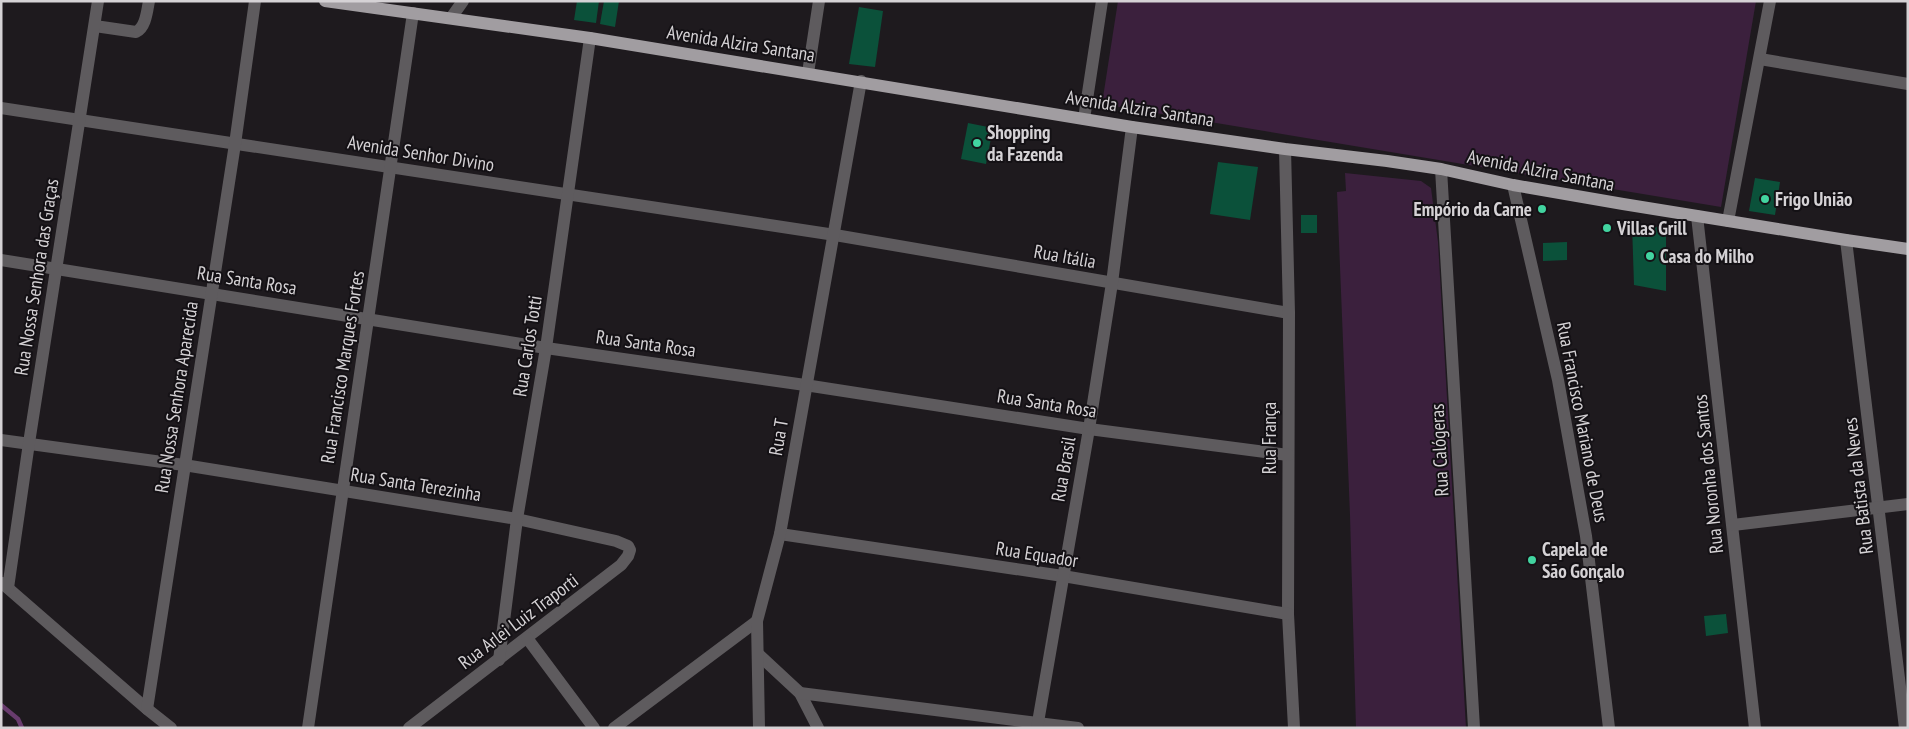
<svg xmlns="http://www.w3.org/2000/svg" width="1909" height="729" font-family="'PT Sans Narrow',sans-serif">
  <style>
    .green { fill: #3b203d }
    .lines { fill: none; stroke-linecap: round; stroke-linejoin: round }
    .stream { stroke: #693c6e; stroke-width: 4.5 }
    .building { fill: #0b513a }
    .minor { stroke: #5e5b5e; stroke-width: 12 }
    .major { stroke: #a19da1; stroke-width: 12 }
    .poi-dot { fill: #42d4a0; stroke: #141115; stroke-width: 2 }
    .labels { text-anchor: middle; stroke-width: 4; stroke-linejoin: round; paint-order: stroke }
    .street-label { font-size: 19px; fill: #d5d2d5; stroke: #141115 }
    .poi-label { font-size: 19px; font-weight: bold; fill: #d5d2d5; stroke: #141115; text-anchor: start }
  </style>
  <rect width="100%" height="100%" fill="#1e1a1e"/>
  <g class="green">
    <path d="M1118,1H1756L1721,207L1102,104Z"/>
    <path d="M1345,173L1421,181L1431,188L1438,242L1466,728H1356L1350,515L1337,192L1346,191Z"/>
  </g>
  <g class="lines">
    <path class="stream" d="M1,705L18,719L22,728"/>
  </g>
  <g class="building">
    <path d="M577,1H599L596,23L574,20Z"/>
    <path d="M604,1H619L615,27L600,24Z"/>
    <path d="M859,7L883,11L875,67L849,64Z"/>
    <path d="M968,123L993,128L986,164L961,159Z"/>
    <path d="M1218,162L1258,167L1250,220L1210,214Z"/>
    <path d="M1755,178L1780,182L1775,215L1749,211Z"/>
    <rect x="1301" y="215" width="16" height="18"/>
    <path d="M1632,224L1666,228V291L1634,285Z"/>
    <path d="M1567,242V260L1543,261V243Z"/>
    <path d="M1726,614L1728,633L1706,636L1704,616Z"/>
  </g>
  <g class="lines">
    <g class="minor">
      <path d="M451,18L463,1"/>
      <path d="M95,26L136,32C146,27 147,11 149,1"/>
      <path d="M1760,59L1908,84"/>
      <path d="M808,73L819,1"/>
      <path d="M1,108L835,235L1289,313"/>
      <path d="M1084,119L1102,1"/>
      <path d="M1285,149L1289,313L1288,614L1294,728"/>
      <path d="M1441,169L1474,728"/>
      <path d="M1513,185L1558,380L1586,536L1609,728"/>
      <path d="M1697,216L1755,728"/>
      <path d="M1728,221L1770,1"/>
      <path d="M1846,240L1905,728"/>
      <path d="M1,260L546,348L805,385L1089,429L1288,455"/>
      <path d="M1,440L184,465L517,519L616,541L628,546L630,550L628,556L621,565L409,728"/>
      <path d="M1733,525L1908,504"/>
      <path d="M780,534L1063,576L1288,614"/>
      <path d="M2,583L147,709L171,728"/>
      <path d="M8,588L29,443L98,1"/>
      <path d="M527,638L594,728"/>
      <path d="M758,654L800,693L818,728"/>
      <path d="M499,660L517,519L546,348L590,38"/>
      <path d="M800,693L1078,728"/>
      <path d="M147,709L235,144L255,1"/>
      <path d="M308,728C342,489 379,251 413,13"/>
      <path d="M614,728L757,621"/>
      <path d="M759,728L757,621L780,534L861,81"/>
      <path d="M1037,728L1089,429L1112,283L1132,127"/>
    </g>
    <path class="major" d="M325,1L590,38L1132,127L1285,149L1387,161L1441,169L1513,185L1623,204L1846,240L1908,249"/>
  </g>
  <g class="poi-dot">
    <circle cx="977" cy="143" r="5"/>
    <circle cx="1765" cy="199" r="5"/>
    <circle cx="1542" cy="209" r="5"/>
    <circle cx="1607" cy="228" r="5"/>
    <circle cx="1650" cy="256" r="5"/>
    <circle cx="1532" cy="560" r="5"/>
  </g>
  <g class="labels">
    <g class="street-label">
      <text transform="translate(741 43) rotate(9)" y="7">Avenida Alzira Santana</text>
      <text transform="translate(1140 108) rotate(9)" y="7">Avenida Alzira Santana</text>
      <text transform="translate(421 153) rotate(9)" y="7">Avenida Senhor Divino</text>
      <text transform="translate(1541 170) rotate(11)" y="7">Avenida Alzira Santana</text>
      <text transform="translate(1065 256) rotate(10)" y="7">Rua Itália</text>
      <text transform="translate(36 277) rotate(-81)" y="7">Rua Nossa Senhora das Graças</text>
      <text transform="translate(247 280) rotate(9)" y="7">Rua Santa Rosa</text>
      <text transform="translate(646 343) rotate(8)" y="7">Rua Santa Rosa</text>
      <text transform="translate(527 346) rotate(-81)" y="7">Rua Carlos Totti</text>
      <text transform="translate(342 367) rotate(-81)" y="7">Rua Francisco Marques Fortes</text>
      <text transform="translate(176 397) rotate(-81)" y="7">Rua Nossa Senhora Aparecida</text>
      <text transform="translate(1047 403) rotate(9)" y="7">Rua Santa Rosa</text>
      <text transform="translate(1583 422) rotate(79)" y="7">Rua Francisco Mariano de Deus</text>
      <text transform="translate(778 437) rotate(-80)" y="7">Rua T</text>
      <text transform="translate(1269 438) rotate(-90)" y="7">Rua França</text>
      <text transform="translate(1439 450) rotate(-93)" y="7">Rua Calógeras</text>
      <text transform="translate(1063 469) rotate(-80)" y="7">Rua Brasil</text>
      <text transform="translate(1708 474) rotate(-96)" y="7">Rua Noronha dos Santos</text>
      <text transform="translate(416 484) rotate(9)" y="7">Rua Santa Terezinha</text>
      <text transform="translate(1858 486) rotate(-97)" y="7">Rua Batista da Neves</text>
      <text transform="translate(1037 554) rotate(9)" y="7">Rua Equador</text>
      <text transform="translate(518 621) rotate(-37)" y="7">Rua Arlei Luiz Traporti</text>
    </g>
    <g class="poi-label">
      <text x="987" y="139">Shopping<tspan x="987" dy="22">da Fazenda</tspan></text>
      <text x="1775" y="206">Frigo União</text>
      <text x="1532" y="216" text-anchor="end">Empório da Carne</text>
      <text x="1617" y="235">Villas Grill</text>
      <text x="1660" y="263">Casa do Milho</text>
      <text x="1542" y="556">Capela de<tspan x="1542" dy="22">São Gonçalo</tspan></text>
    </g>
  </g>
  <rect width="1909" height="729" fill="none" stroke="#d5d2d5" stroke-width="5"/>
</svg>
